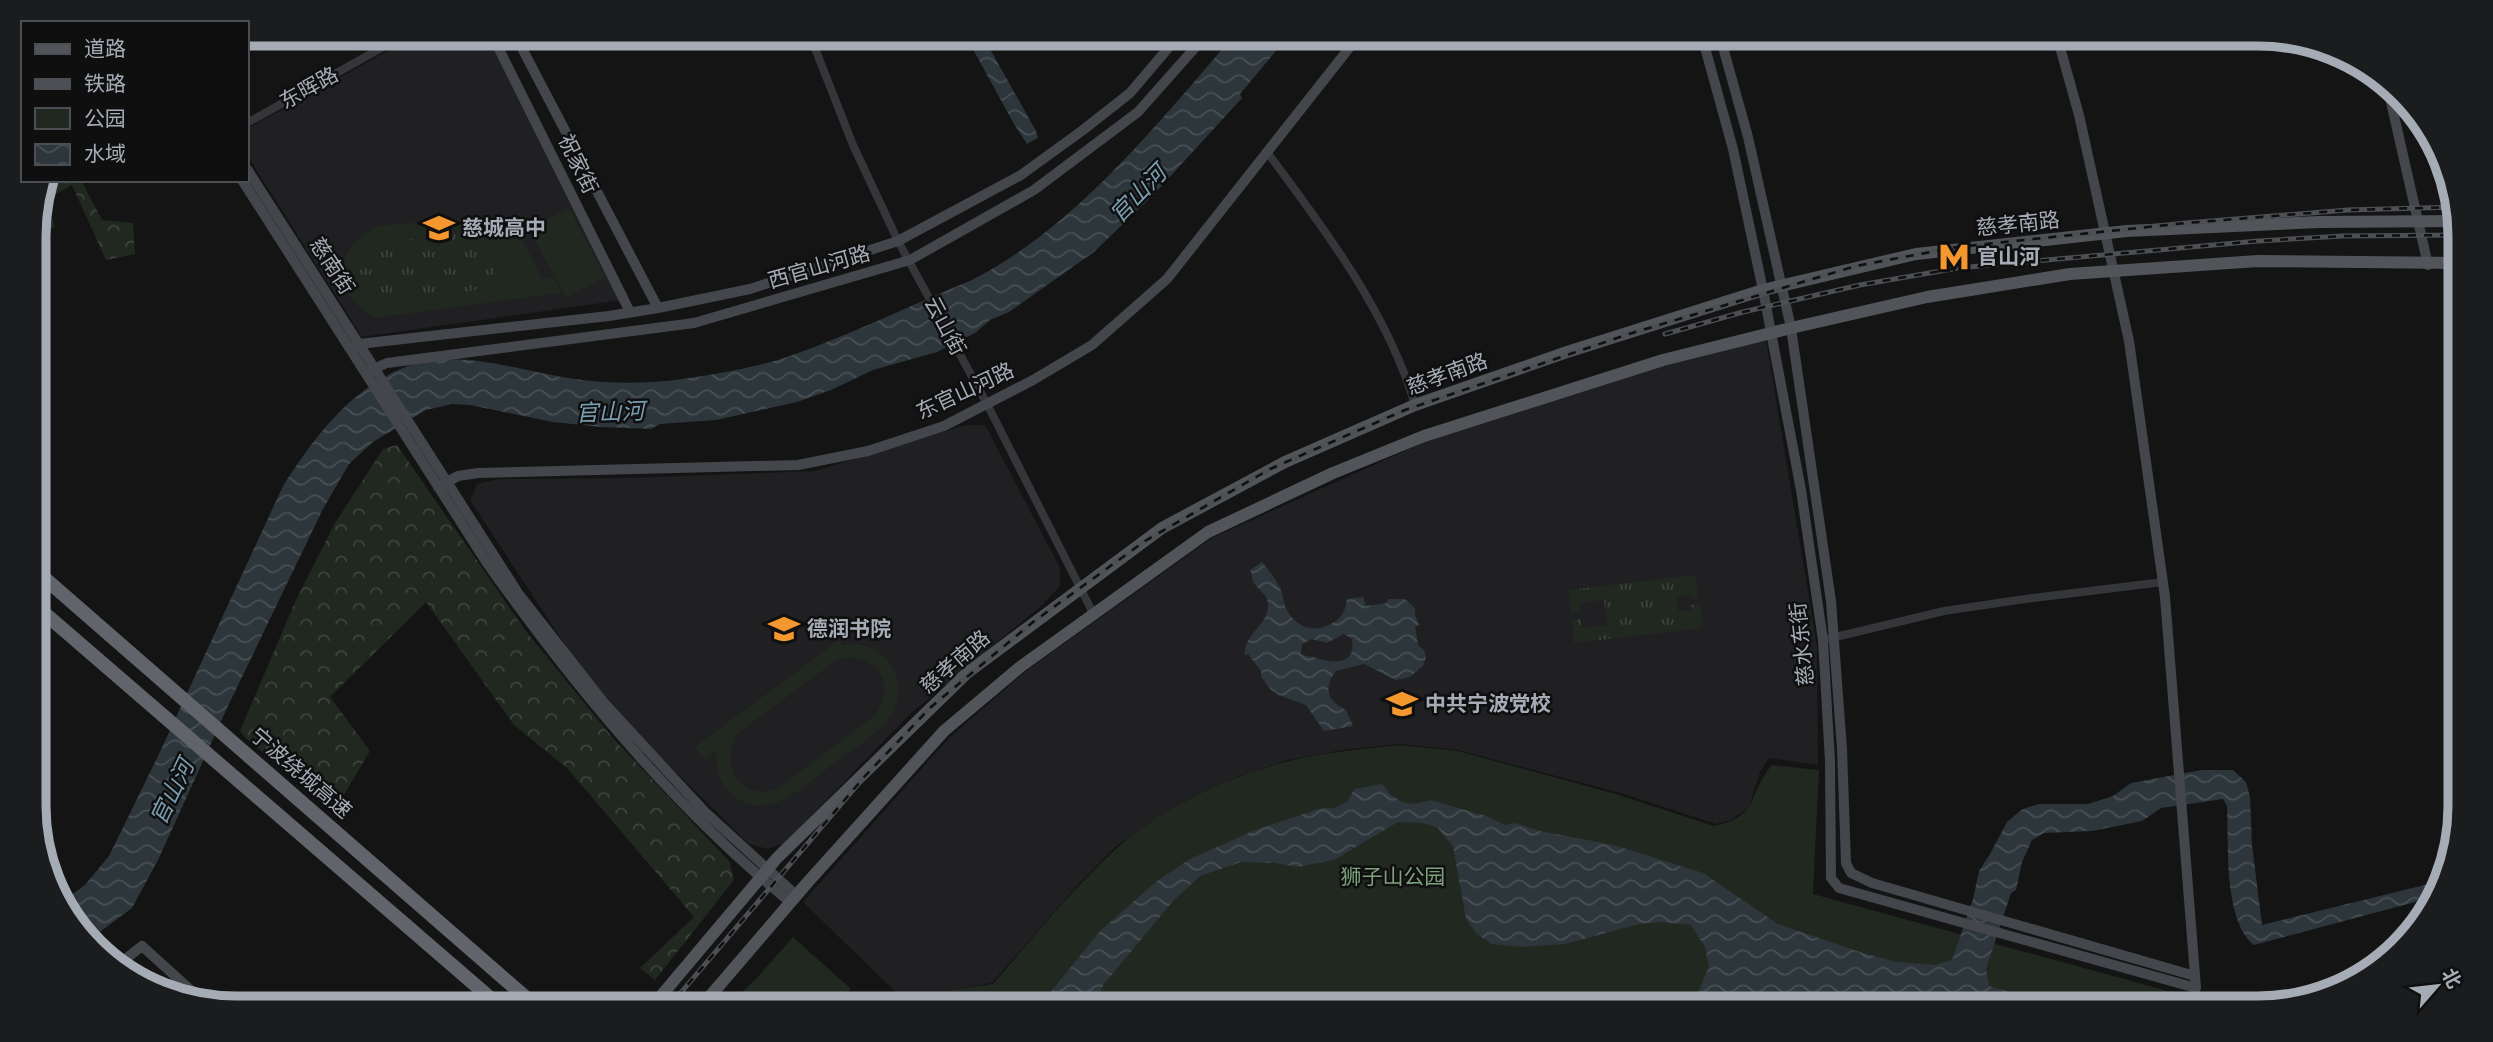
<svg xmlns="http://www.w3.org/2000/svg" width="2493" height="1042" font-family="'Roboto Condensed','Noto Sans SC',sans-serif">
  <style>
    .built { fill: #202022 }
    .grass { fill: url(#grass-tufts) }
    .forest { fill: url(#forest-crowns) }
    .park { fill: #202820; fill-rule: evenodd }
    .water { fill: url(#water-waves); fill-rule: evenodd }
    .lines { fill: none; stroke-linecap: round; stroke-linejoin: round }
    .street { stroke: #35363a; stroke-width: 8 }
    .secondary { stroke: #43464a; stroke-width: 10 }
    .primary { stroke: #515459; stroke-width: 12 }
    .highway { stroke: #61656b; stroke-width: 14 }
    .rail-casing { stroke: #4c4f53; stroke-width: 5 }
    .rail { stroke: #0f0f10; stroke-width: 2.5; stroke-dasharray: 8; stroke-linecap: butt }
    .labels { text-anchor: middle; stroke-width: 5; stroke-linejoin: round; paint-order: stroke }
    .street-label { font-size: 21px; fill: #a5acb6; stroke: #0f0f10 }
    .poi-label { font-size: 21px; font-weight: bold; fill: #a5acb6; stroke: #0f0f10; text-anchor: start }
    .park-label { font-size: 21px; fill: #7ea17c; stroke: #0f0f10 }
    .water-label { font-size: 23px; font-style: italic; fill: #7b9fb2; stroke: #0f0f10 }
    .rim { fill: none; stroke: #a5acb6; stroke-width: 9 }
  </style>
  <defs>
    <pattern id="grass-tufts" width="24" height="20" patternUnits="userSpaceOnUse" patternTransform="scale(1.75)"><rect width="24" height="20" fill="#202820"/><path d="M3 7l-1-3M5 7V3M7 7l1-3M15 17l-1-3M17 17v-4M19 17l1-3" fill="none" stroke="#3d443e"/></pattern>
    <pattern id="forest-crowns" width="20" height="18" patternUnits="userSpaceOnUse" patternTransform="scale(1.75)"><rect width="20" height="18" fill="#202820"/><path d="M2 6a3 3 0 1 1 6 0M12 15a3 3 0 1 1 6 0" fill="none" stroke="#3d443e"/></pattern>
    <pattern id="water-waves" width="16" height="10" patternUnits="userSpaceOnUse" patternTransform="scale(1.75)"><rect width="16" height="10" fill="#2c363b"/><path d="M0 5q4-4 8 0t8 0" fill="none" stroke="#485055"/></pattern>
  </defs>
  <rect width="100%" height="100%" fill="#141415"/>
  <g class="built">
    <path d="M485,33L622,300L362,337L247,155V129L418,34Z"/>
    <path d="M1766,340L1817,646L1818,765L1769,758L1760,772L1749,807L1731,820L1716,824L1617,792L1458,750L1399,744L1342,750L1288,760L1240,776L1188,799L1153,820L1115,847L1075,888L992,983L954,989L931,1009H913L803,902L949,738L1026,671L1212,538L1429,440L1662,366Z"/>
    <path d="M966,425H985L1060,568V586L1042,605L911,713L785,843L768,849L749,844L630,727L571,654L470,500L477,484L499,479L628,478L815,471Z"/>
  </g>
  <g class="grass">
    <path d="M468,230C502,239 508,273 476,290C447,295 358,323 356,273C355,259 365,250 376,244Z"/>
    <path d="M1695,575L1698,598L1691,599L1690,595L1677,597L1678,611L1691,610V605L1700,604L1703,628L1574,643L1572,620L1581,619L1582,628L1608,625L1604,600L1579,603L1580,613L1571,614L1569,590Z"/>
  </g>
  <g class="forest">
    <path d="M45,180H81L102,220L133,223L135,254L106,260L72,185L46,200L55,227L34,237V222Z"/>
    <path d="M397,445L525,630L612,737L729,861L734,880L655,980L640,968L694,917L568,769L514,725L426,602L330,697L370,751L333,813L246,738L240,731L296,600L335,523L383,449Z"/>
  </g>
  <g class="park">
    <path d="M569,208L605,277L566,298L529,229Z"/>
    <path d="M477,217L496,227L503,234L510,231L514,240L521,237L542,279L553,277L561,293L375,318C330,293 332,247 379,226ZM468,230C502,239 508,273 476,290C447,295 358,323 356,273C355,259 365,250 376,244Z"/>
    <path d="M839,640L843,645C858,642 876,647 887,659C900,674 902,697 892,714C881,733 857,746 839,759C811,781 768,826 732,795C719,784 716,768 716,751L704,760L695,747ZM849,657C884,660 894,688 874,716L777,789C739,801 720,766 737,734L835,661Z"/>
    <path d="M1399,745L1458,751L1616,794L1714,826C1760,817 1747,794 1772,765L1819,770L1813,894L2230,1008L933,1009L954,989L993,984C1032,939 1070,891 1115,850C1161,807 1228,777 1289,761C1325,752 1362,749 1399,745Z"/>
    <path d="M793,937L851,989L838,1004L843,1009H724L754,981Z"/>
  </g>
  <g class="water">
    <path d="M964,33H981L1036,131L1038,138L1027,144L1014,124Z"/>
    <path d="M1236,33H1291L1240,94L1242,98L1155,193L1094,252L1009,312L990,320L975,333L937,352L873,370L831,390L797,402L716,420L660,424L651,429L601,427L553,422L470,405L452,404L426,410L373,442L349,464L323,509L228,706L158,860L132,908L89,940L75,930L63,901L85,885L109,856L158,756L283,486C314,438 348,391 403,368C455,346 522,372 575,379C609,384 648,384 682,379C718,374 755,368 790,356C852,334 911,305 972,280C1076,227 1160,121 1236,33Z"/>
    <path d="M1262,562C1269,570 1276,580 1281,590C1283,595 1283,601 1285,606C1293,625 1310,634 1329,625C1341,619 1345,613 1347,599L1363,597L1366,606L1387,603L1388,599H1405L1415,608V615L1419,625L1415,627L1418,645L1424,650L1426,657L1423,666L1410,677L1396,680L1364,664L1336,671C1323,688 1327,701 1346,710L1353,726L1324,731L1306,705L1279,695L1270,689L1262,678L1261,671L1248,654L1245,655C1243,632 1274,623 1267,599C1264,592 1256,588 1253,581C1252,578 1252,574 1250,570ZM1344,634L1352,639C1356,665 1335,664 1317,658C1311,656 1307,657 1301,654L1302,644L1312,639L1327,643Z"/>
    <path d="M2202,770H2233L2246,782L2250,797L2252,845L2262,925L2445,880L2434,897L2254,945C2223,920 2229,844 2227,806L2223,799L2161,808L2142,821L2092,831L2044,833L2032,840L2022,862L2016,890L2011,893L1986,969L1989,986L2062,1008H1688L1693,1004L1709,967L1705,947L1691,925L1661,922L1639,924L1565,944L1522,947L1491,944L1476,933L1466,919L1453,846L1437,827L1422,823L1398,822L1334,860L1298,867L1275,863L1241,862L1200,876L1174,900L1104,984L1092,1009H1037L1100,931L1157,881L1190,859L1255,830L1322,808H1334L1348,801L1354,789L1382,784L1390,794L1402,802L1414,804L1431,800L1486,816L1505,825L1515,823L1540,831L1614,845L1703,873L1778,924L1860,952L1896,962L1935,965L1952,960L1973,899L1979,871L1990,854L2007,822L2023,809L2039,804H2088L2113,796L2131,783Z"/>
  </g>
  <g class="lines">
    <g class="street">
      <path d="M809,33L853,145L898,241L987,404L1093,613"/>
      <path d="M247,123L408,33"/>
      <path d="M1267,152C1324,228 1388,313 1415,405"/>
      <path d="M1823,640L1944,611L2025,599L2163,582"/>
    </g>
    <g class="secondary">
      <path d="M491,33L630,312"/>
      <path d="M514,33L658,308"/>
      <path d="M1701,33L1733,149L1763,290L1801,490L1823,640L1830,761L1831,878L1839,888L2196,988L2165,597L2129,341L2079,115L2056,33"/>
      <path d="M1719,33L1748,137L1791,328L1831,601L1842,749L1846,863L1851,873L1872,883L2195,976"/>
      <path d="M2388,89L2428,265"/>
      <path d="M247,169L518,593L605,704L705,812L796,895"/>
      <path d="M242,180L487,563C573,685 674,808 790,902"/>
      <path d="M350,348L359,344L609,316L658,308L750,289L898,241L1021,175L1083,130L1130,93L1181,33"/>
      <path d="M366,372L387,363L694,323L910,260L1034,190L1138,112L1208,33"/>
      <path d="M438,487L458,476L478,473L798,465L868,451L944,426L1033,380L1092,345L1167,279L1361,33"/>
      <path d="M159,994L126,964L128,957L142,946L205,1003"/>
    </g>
    <g class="primary">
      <path d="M650,1009L777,858L967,673L1162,528L1285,462L1415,405L1567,352L1763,290L1916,254L2127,231L2319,222L2458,221"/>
      <path d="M699,1009L807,883L944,731L1020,667L1208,532L1333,473L1424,436L1663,360L1791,328L1927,297L2070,274L2258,261L2458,263"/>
    </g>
    <g class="highway">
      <path d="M34,569L539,1009"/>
      <path d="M35,605L503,1009"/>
    </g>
    <defs>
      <g id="rail">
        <path d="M1665,334L1743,312L1860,285L1958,268L2258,241L2343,236L2458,235"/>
        <path d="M667,1009L865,776L931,707L1033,622L1145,541L1270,469L1405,410L1629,334L1856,266L1957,247L2186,223L2348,210L2457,207"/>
      </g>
    </defs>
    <use href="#rail" class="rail-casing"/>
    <use href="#rail" class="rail"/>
  </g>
  <defs>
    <symbol id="school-bare" viewBox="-9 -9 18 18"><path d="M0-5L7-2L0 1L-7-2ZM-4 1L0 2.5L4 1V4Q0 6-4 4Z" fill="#f3972e" stroke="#0f0f10" stroke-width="2.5" paint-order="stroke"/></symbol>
    <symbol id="metro-bare" viewBox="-9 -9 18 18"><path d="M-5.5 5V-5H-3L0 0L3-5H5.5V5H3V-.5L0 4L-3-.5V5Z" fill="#f3972e" stroke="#0f0f10" stroke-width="2.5" paint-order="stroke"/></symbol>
    <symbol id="university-bare" viewBox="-9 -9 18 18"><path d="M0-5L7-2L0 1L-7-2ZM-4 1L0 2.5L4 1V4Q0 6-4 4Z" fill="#f3972e" stroke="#0f0f10" stroke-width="2.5" paint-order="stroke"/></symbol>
  </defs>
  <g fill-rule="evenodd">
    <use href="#school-bare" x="417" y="206" width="44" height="44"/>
    <use href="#metro-bare" x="1932" y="235" width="44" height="44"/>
    <use href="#school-bare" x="762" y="607" width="44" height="44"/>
    <use href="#university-bare" x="1380" y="682" width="44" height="44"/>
  </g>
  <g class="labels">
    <g class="street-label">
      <text transform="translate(309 88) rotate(-29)" y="7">东晖路</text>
      <text transform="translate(578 164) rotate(64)" y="7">祝家街</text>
      <text transform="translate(2018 224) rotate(-6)" y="7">慈孝南路</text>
      <text transform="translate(332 266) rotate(57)" y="7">慈南街</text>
      <text transform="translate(819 267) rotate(-16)" y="7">西官山河路</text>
      <text transform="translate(945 326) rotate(62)" y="7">云山街</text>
      <text transform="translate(1447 374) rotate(-20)" y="7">慈孝南路</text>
      <text transform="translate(965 391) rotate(-25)" y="7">东官山河路</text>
      <text transform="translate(1802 644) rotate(-96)" y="7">慈水东街</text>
      <text transform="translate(955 662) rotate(-41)" y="7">慈孝南路</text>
      <text transform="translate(301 773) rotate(41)" y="7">宁波绕城高速</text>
    </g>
    <g class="poi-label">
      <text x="462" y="235">慈城高中</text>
      <text x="1977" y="264">官山河</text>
      <text x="807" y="636">德润书院</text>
      <text x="1425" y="711">中共宁波党校</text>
    </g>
    <g class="park-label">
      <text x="1393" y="884">狮子山公园</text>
    </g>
    <g class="water-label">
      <text transform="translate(1138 194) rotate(-46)" y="8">官山河</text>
      <text transform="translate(610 412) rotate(-2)" y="8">官山河</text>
      <text transform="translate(172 792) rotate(-64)" y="8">官山河</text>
    </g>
  </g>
  <path d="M0 0H2493V1042H0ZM236 46H2258A190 190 0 0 1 2448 236V806A190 190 0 0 1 2258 996H236A190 190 0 0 1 46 806V236A190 190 0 0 1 236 46Z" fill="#1b1c1d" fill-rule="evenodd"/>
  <path class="rim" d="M236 46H2258A190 190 0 0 1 2448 236V806A190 190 0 0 1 2258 996H236A190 190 0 0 1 46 806V236A190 190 0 0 1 236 46Z"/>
  <rect x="21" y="21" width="228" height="161" fill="#0f0f10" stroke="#4b4e52" stroke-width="2"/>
  <rect x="35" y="44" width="35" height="10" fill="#515459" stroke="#4b4e52" stroke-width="2"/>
  <text x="84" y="56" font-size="21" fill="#a5acb6">道路</text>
  <rect x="35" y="79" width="35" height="10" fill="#4c4f53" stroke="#4b4e52" stroke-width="2"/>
  <text x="84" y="91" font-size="21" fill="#a5acb6">铁路</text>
  <rect x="35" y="108" width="35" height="21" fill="#202820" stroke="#4b4e52" stroke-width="2"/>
  <text x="84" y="126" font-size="21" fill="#a5acb6">公园</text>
  <rect x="35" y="144" width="35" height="21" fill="url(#water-waves)" stroke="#4b4e52" stroke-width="2"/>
  <text x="84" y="161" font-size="21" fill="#a5acb6">水域</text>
  <g transform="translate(2437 986) rotate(62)" stroke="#0f0f10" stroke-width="5" paint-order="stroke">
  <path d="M0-5L12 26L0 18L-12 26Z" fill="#a5acb6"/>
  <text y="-10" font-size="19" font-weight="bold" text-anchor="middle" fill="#a5acb6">北</text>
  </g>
</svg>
